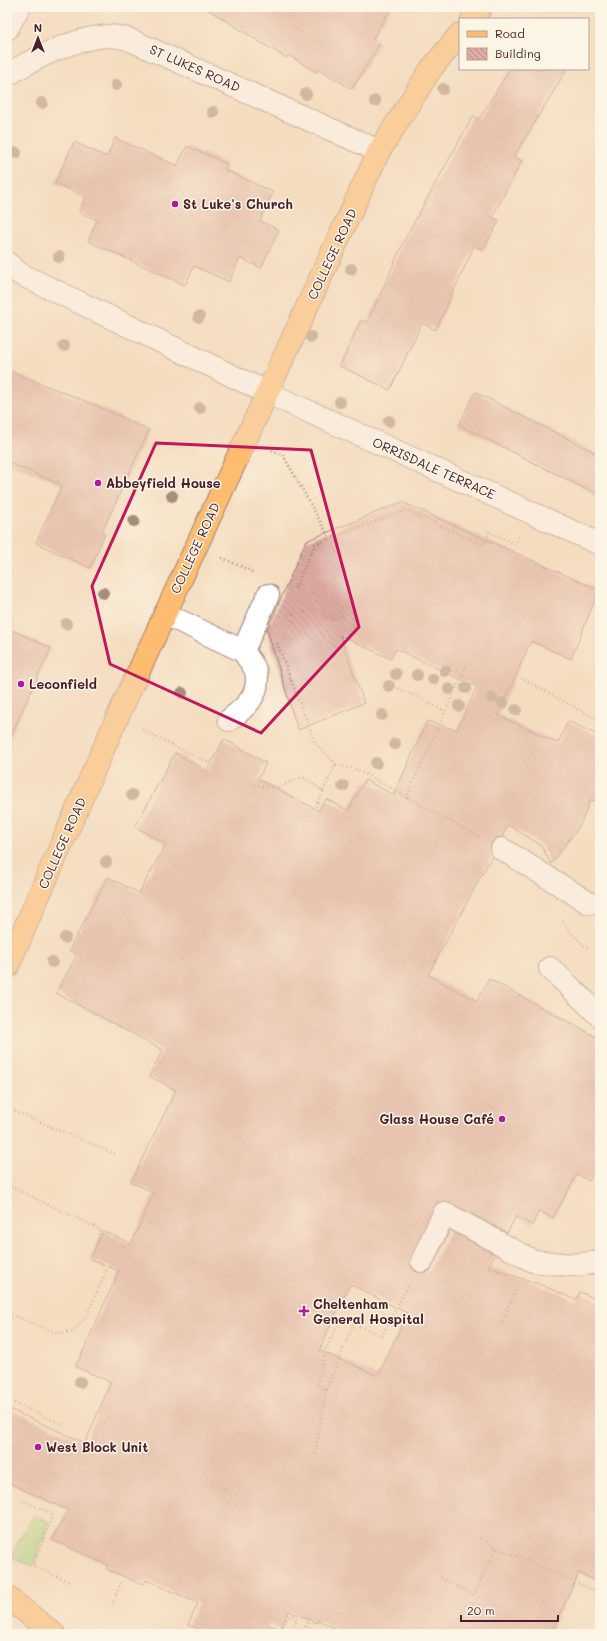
<svg xmlns="http://www.w3.org/2000/svg" width="607" height="1641" font-family="Mali,sans-serif">
  <style>
    .garden { fill: url(#garden-furrows); stroke: #7a7a56 }
    .building { fill: url(#building-back-hatch); fill-rule: evenodd }
    .lines { fill: none; stroke-linecap: round; stroke-linejoin: round }
    .minor-casing { stroke: #9f7e75; stroke-width: 24 }
    .major-casing { stroke: #9f7e75; stroke-width: 24 }
    .highway-casing { stroke: #9f7e75; stroke-width: 24 }
    .path { stroke: #9f7e75; stroke-width: 2.5; stroke-dasharray: 1 3; stroke-linecap: butt }
    .minor { stroke: #fff; stroke-width: 22 }
    .major { stroke: #febc70; stroke-width: 22 }
    .highway { stroke: #febc70; stroke-width: 22 }
    .tree { fill: #a48e7a }
    .marked { fill: none; stroke: #c2185b; stroke-width: 3; stroke-linejoin: round }
    .poi-dot { fill: #b5179e; stroke: #fcf5e5; stroke-width: 1.5 }
    .labels { text-anchor: middle; stroke-width: 3; stroke-linejoin: round; paint-order: stroke }
    .street-label { font-size: 13px; fill: #4a1f2b; stroke: #fcf5e5 }
    .poi-label { font-size: 13px; font-weight: bold; fill: #4a1f2b; stroke: #fcf5e5; text-anchor: start }
  </style>
  <defs>
    <pattern id="garden-furrows" width="10" height="10" patternUnits="userSpaceOnUse"><rect width="10" height="10" fill="#a9d682"/><path d="M-1 1l2-2M0 10L10 0M9 11l2-2" fill="none" stroke="#93b770"/></pattern>
    <pattern id="building-back-hatch" width="6" height="6" patternUnits="userSpaceOnUse"><rect width="6" height="6" fill="#deaba3"/><path d="M-1 5l2 2M0 0l6 6M5-1l2 2" fill="none" stroke="#b68b85"/></pattern>
  </defs>
  <rect width="100%" height="100%" fill="#fcf5e5"/>
  <filter id="ink" filterUnits="userSpaceOnUse"><feTurbulence type="fractalNoise" baseFrequency=".025" numOctaves="2"/><feDisplacementMap in="SourceGraphic" scale="8" xChannelSelector="R" yChannelSelector="G"/><feConvolveMatrix kernelMatrix="1 2 1 2 8 2 1 2 1" color-interpolation-filters="sRGB"/></filter>
  <filter id="wash" filterUnits="userSpaceOnUse"><feTurbulence type="fractalNoise" baseFrequency=".012" numOctaves="4" result="noise"/><feDisplacementMap in="SourceGraphic" scale="16" xChannelSelector="R" yChannelSelector="G"/><feGaussianBlur stdDeviation="0.9" result="paint"/><feColorMatrix in="noise" values="0 0 0 0 0 0 0 0 0 0 0 0 0 0 0 0 0 1.4 0 .05"/><feComposite in="paint" operator="in"/></filter>
  <g filter="url(#wash)">
    <rect width="100%" height="100%" fill="#f4ddbf"/>
    <path class="garden" d="M34,1515L50,1523L33,1566L12,1557L18,1541Z"/>
    <g id="blocks">
      <g class="building">
        <path d="M204,7H392L372,39L380,43L352,89L319,69L317,72L288,55L286,58Z"/>
        <path d="M510,69H567L514,156L522,161L492,217L499,221L483,250L474,246L436,330L422,323L390,390L340,366L361,320L367,323L407,235L473,116L479,119Z"/>
        <path d="M115,138L177,166L187,146L227,164L225,170L273,192L260,221L279,230L261,268L240,258L229,282L194,266L185,285L88,241L97,220L79,212L86,197L55,183L74,142L107,157Z"/>
        <path d="M7,370L95,405L149,430L102,532L105,534L90,568L36,543L62,485L7,462Z"/>
        <path d="M475,392L600,455V496L459,425Z"/>
        <path d="M402,502L599,590L571,659L531,641L498,715L558,743L568,721L600,736V799L590,801L579,827L551,864L541,845L508,825L502,837L496,838L491,843L490,849L492,856L428,975L477,1001L489,979L600,1039V1160L589,1181L577,1174L553,1218L539,1211L532,1225L516,1216L507,1233L450,1202L444,1201L437,1202L433,1208L410,1262L412,1268L416,1272L424,1273L430,1271L450,1230L495,1255L488,1267L539,1284L576,1300L580,1292L600,1301V1583L579,1573L550,1634H347L318,1620L317,1623L289,1611L280,1629L269,1625L264,1634H213L188,1625L198,1603L146,1580L144,1584L134,1581L106,1569L108,1565L52,1540L68,1510L7,1482V1408L85,1443L111,1382L76,1367L119,1271L90,1259L103,1231L131,1244L154,1193L131,1182L176,1090L149,1076L163,1050L56,993L77,955L69,950L108,877L139,893L166,844L135,827L175,753L207,771L224,739L266,763L258,779L319,811L326,799L348,811L365,780L394,795L427,721L457,730L477,687L396,649L391,659L340,635L364,703L298,730L267,630L306,541ZM350,1284L407,1313L378,1376L319,1350Z"/>
        <path d="M7,628L51,648L7,744Z"/>
      </g>
    </g>
  </g>
  <g filter="url(#ink)">
    <use href="#blocks" fill-opacity="0" stroke="#9f7e75" stroke-width="1"/>
    <g class="lines">
      <defs>
        <g id="minor">
          <path d="M7,29L19,7"/>
          <path d="M7,75C35,58 76,37 110,36C116,36 122,38 128,39L379,151"/>
          <path d="M7,263L20,274L268,393L600,544"/>
          <path d="M165,614L243,651"/>
          <path d="M229,720C245,708 261,695 256,672C254,665 247,657 243,651L268,595"/>
          <path d="M502,849L589,903"/>
          <path d="M550,968L600,1016"/>
          <path d="M422,1261L444,1213L533,1261L572,1265L600,1262"/>
        </g>
        <g id="major">
          <path d="M472,19L481,7"/>
          <path d="M7,968L117,718L379,151L431,69L460,34"/>
        </g>
        <path id="highway" d="M7,1597L54,1634"/>
      </defs>
      <use href="#minor" class="minor-casing"/>
      <use href="#major" class="major-casing"/>
      <use href="#highway" class="highway-casing"/>
      <g class="path">
        <path d="M272,450L283,455L330,539"/>
        <path d="M222,558L253,572"/>
        <path d="M295,588L315,544L406,510L483,545L489,532L515,544L519,537"/>
        <path d="M277,643L315,743L336,764L360,771L479,837"/>
        <path d="M521,678L600,721"/>
        <path d="M398,688L445,711"/>
        <path d="M142,730L211,764"/>
        <path d="M254,785L276,788L303,777L323,791L314,809"/>
        <path d="M323,791L336,764"/>
        <path d="M406,798L466,666"/>
        <path d="M563,921L571,933L588,949"/>
        <path d="M7,1108L115,1154"/>
        <path d="M7,1185L100,1229L97,1243"/>
        <path d="M7,1313L57,1333L73,1332L87,1315L108,1267"/>
        <path d="M501,1325L518,1284"/>
        <path d="M321,1347L326,1349L341,1318L382,1336L409,1284"/>
        <path d="M326,1390L354,1323"/>
        <path d="M7,1400L64,1425"/>
        <path d="M315,1454L326,1390L317,1385L326,1349"/>
        <path d="M21,1500L53,1514L33,1566L72,1583"/>
        <path d="M480,1538L496,1547L600,1593"/>
        <path d="M441,1578L474,1595L496,1547"/>
        <path d="M113,1602L121,1583"/>
        <path d="M308,1619L310,1634"/>
        <path d="M172,1631L174,1634"/>
        <path d="M279,1634L287,1619L290,1616H294L297,1619L289,1634"/>
        <path d="M301,1634L308,1619"/>
      </g>
      <use href="#minor" class="minor"/>
      <use href="#major" class="major"/>
      <use href="#highway" class="highway"/>
    </g>
    <g class="tree">
      <circle cx="116" cy="85" r="6"/>
      <circle cx="443" cy="89" r="6"/>
      <circle cx="306" cy="94" r="6"/>
      <circle cx="375" cy="101" r="6"/>
      <circle cx="42" cy="103" r="6"/>
      <circle cx="213" cy="112" r="6"/>
      <circle cx="16" cy="153" r="6"/>
      <circle cx="59" cy="257" r="6"/>
      <circle cx="351" cy="269" r="6"/>
      <circle cx="199" cy="317" r="6"/>
      <circle cx="311" cy="337" r="6"/>
      <circle cx="64" cy="346" r="6"/>
      <circle cx="340" cy="402" r="6"/>
      <circle cx="200" cy="408" r="6"/>
      <circle cx="389" cy="421" r="6"/>
      <circle cx="172" cy="496" r="6"/>
      <circle cx="134" cy="521" r="6"/>
      <circle cx="103" cy="593" r="6"/>
      <circle cx="66" cy="624" r="6"/>
      <circle cx="445" cy="671" r="6"/>
      <circle cx="396" cy="674" r="6"/>
      <circle cx="417" cy="675" r="6"/>
      <circle cx="433" cy="679" r="6"/>
      <circle cx="389" cy="686" r="6"/>
      <circle cx="466" cy="688" r="6"/>
      <circle cx="449" cy="689" r="6"/>
      <circle cx="182" cy="693" r="6"/>
      <circle cx="492" cy="698" r="6"/>
      <circle cx="503" cy="703" r="6"/>
      <circle cx="459" cy="706" r="6"/>
      <circle cx="516" cy="710" r="6"/>
      <circle cx="382" cy="715" r="6"/>
      <circle cx="395" cy="744" r="6"/>
      <circle cx="376" cy="763" r="6"/>
      <circle cx="343" cy="786" r="6"/>
      <circle cx="132" cy="795" r="6"/>
      <circle cx="106" cy="862" r="6"/>
      <circle cx="65" cy="938" r="6"/>
      <circle cx="52" cy="962" r="6"/>
      <circle cx="80" cy="1382" r="6"/>
    </g>
  </g>
  <path d="M0 0H607V1641H0ZM156,443L311,450L359,627L261,733L110,664L92,586Z" fill="#f4ddbf" fill-opacity=".55" fill-rule="evenodd"/>
  <path class="marked" d="M156,443L311,450L359,627L261,733L110,664L92,586Z"/>
  <g class="poi-dot">
    <circle cx="175" cy="204" r="4"/>
    <circle cx="98" cy="483" r="4"/>
    <circle cx="21" cy="684" r="4"/>
    <circle cx="502" cy="1119" r="4"/>
    <path d="M302 1305h4v4h4v4h-4v4h-4v-4h-4v-4h4z"/>
    <circle cx="38" cy="1447" r="4"/>
  </g>
  <g class="labels">
    <g class="street-label">
      <text transform="translate(195 68) rotate(24)" y="5">ST LUKES ROAD</text>
      <text transform="translate(332 254) rotate(-65)" y="5">COLLEGE ROAD</text>
      <text transform="translate(434 468) rotate(24)" y="5">ORRISDALE TERRACE</text>
      <text transform="translate(195 548) rotate(-65)" y="5">COLLEGE ROAD</text>
      <text transform="translate(62 843) rotate(-66)" y="5">COLLEGE ROAD</text>
    </g>
    <g class="poi-label">
      <text x="183" y="209">St Luke's Church</text>
      <text x="106" y="488">Abbeyfield House</text>
      <text x="29" y="689">Leconfield</text>
      <text x="494" y="1124" text-anchor="end">Glass House Café</text>
      <text x="313" y="1309">Cheltenham<tspan x="313" dy="15">General Hospital</tspan></text>
      <text x="46" y="1452">West Block Unit</text>
    </g>
  </g>
  <rect width="607" height="1641" fill="none" stroke="#fcf5e5" stroke-width="24"/>
  <rect x="459" y="18" width="130" height="52" fill="#fcf5e5" stroke="#b59f9b"/>
  <rect x="467" y="31" width="20" height="6" fill="#febc70" stroke="#b59f9b"/>
  <text x="495" y="38" font-size="12" fill="#4a1f2b">Road</text>
  <rect x="467" y="48" width="20" height="12" fill="url(#building-back-hatch)" stroke="#b59f9b"/>
  <text x="495" y="58" font-size="12" fill="#4a1f2b">Building</text>
  <g transform="translate(38 38)" stroke="#fcf5e5" stroke-width="3" paint-order="stroke">
  <path d="M0-3L7 15L0 10L-7 15Z" fill="#4a1f2b"/>
  <text y="-6" font-size="11" font-weight="bold" text-anchor="middle" fill="#4a1f2b">N</text>
  </g>
  <path d="M461 1615v6h97v-6" fill="none" stroke="#4a1f2b" stroke-width="2"/>
  <text x="467" y="1615" font-size="12" fill="#4a1f2b" stroke="#fcf5e5" stroke-width="3" paint-order="stroke">20 m</text>
</svg>
